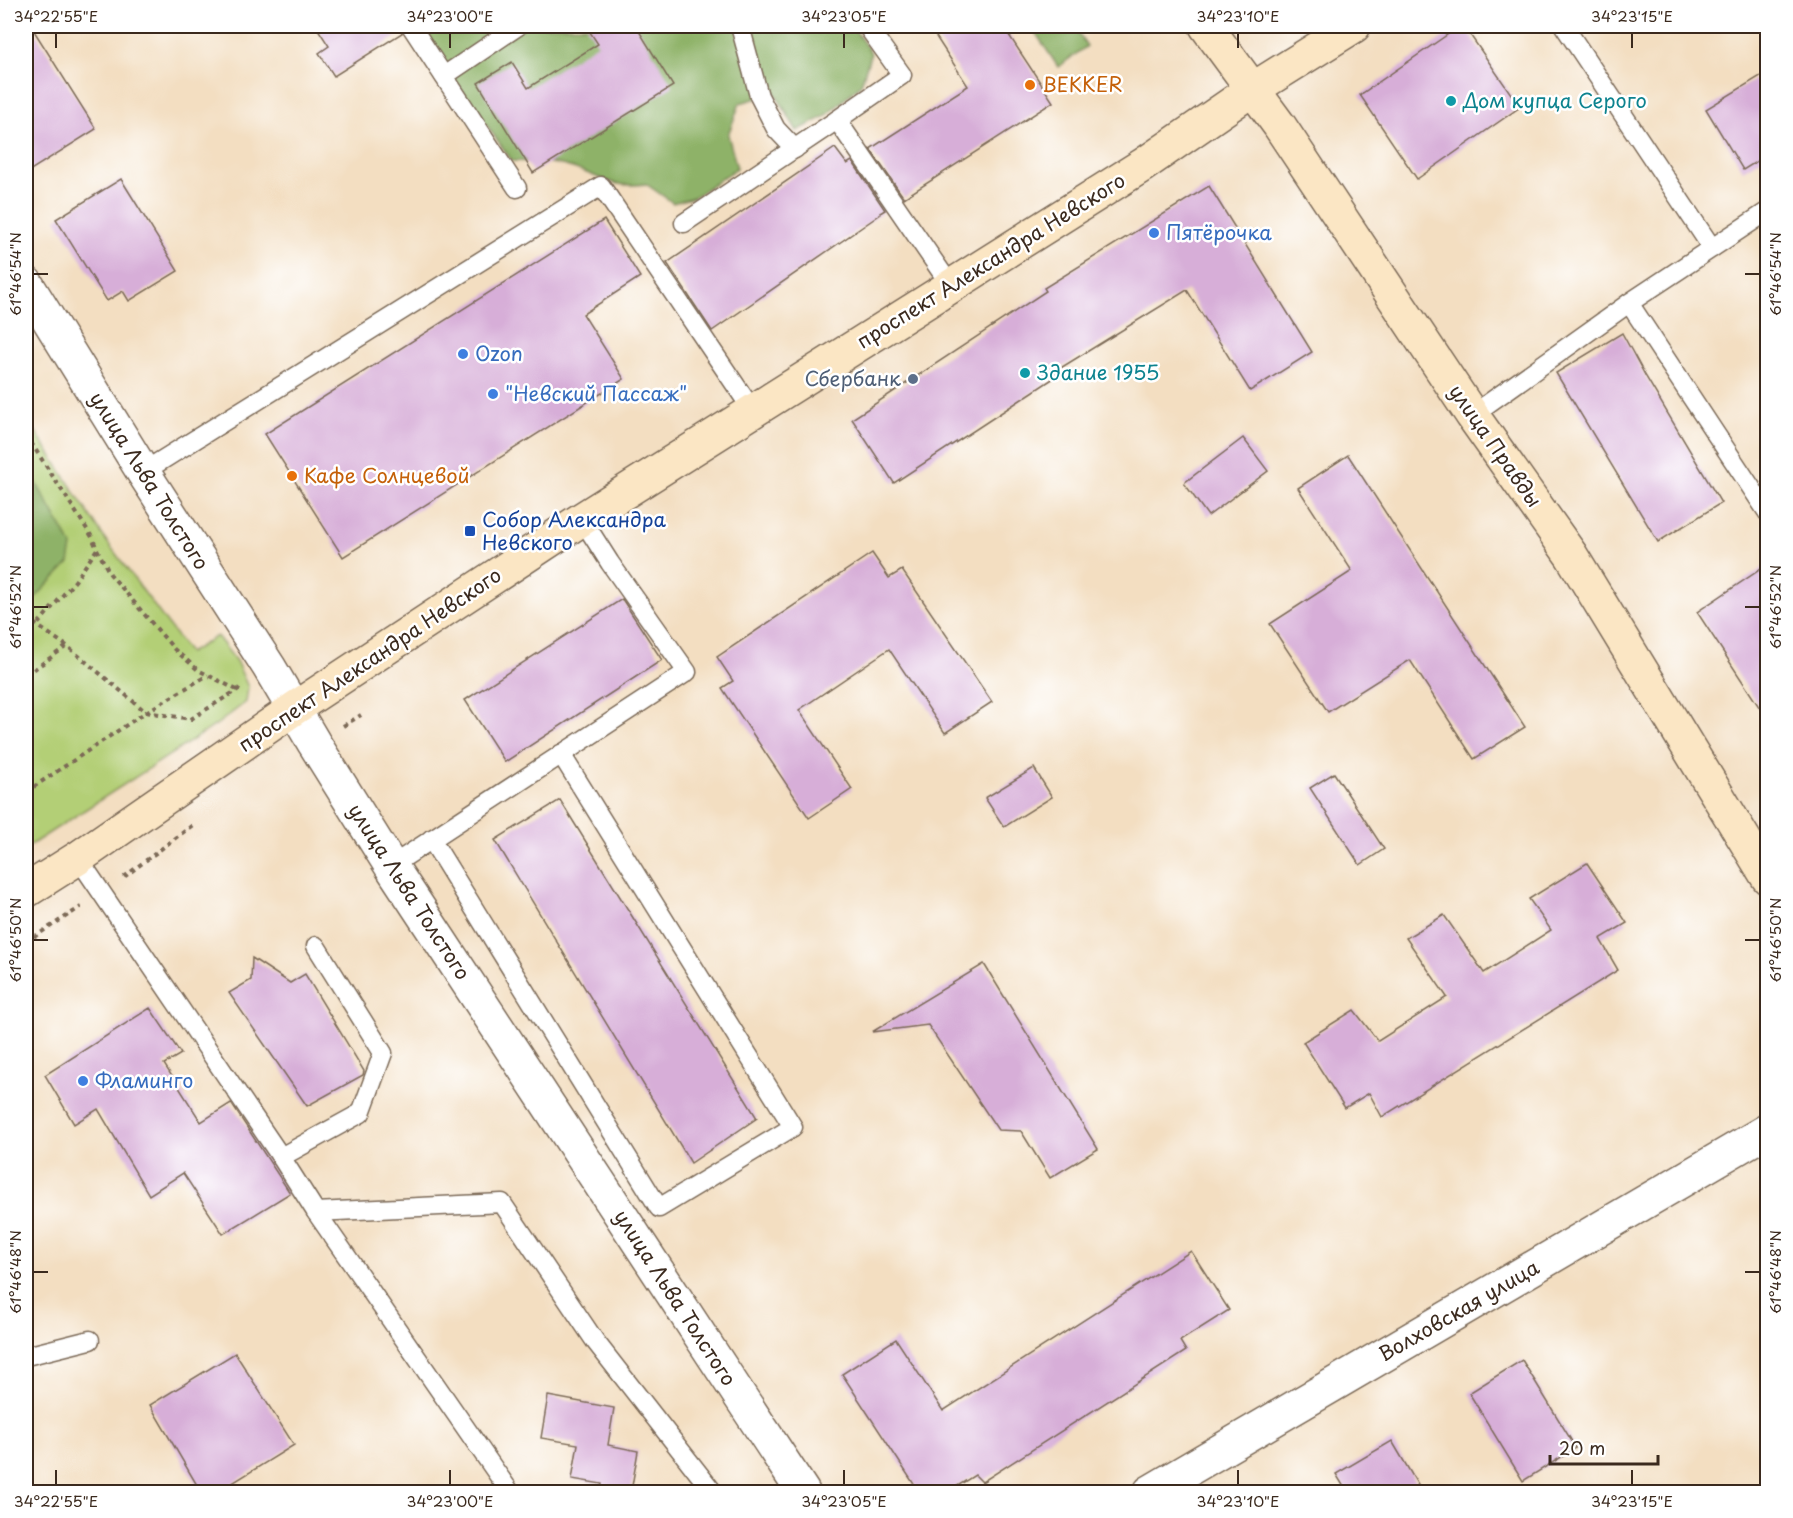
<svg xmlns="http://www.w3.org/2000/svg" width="1793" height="1518" font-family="'Playpen Sans',sans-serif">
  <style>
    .green { fill: #b3cf76; stroke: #777c4a; stroke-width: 1.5 }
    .forest { fill: #8eb267; stroke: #646e42; stroke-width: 1.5 }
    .building { fill: #d7aed8 }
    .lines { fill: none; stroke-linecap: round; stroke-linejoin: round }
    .service-casing { stroke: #7b6957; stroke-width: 21 }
    .minor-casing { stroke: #7b6957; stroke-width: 36 }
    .secondary-casing { stroke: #7b6957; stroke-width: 36 }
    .path { stroke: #7b6957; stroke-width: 4; stroke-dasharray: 4.5 4.5; stroke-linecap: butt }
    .service { stroke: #fff; stroke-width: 18 }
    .minor { stroke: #fff; stroke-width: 33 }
    .secondary { stroke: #fbe6c4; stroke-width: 33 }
    .ticks { fill: none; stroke: #3b2a1e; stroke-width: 2 }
    .food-dot { fill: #e8710a; stroke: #fff; stroke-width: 2 }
    .culture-dot { fill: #0f9aa8; stroke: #fff; stroke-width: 2 }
    .shop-dot { fill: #3f7fe0; stroke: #fff; stroke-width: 2 }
    .service-dot { fill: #5c6f8a; stroke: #fff; stroke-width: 2 }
    .transit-dot { fill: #1a4fb4; stroke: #fff; stroke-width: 2 }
    .labels { text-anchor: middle; stroke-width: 5; stroke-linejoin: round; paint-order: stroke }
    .food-label { font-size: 20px; fill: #c56008; stroke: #fff; text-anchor: start }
    .culture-label { font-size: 20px; fill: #0d838f; stroke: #fff; text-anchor: start }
    .shop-label { font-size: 20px; fill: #366cbe; stroke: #fff; text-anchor: start }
    .street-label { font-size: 20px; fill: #3b2a1e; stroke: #fff }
    .service-label { font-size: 20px; fill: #4e5e75; stroke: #fff; text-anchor: end }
    .transit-label { font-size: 20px; fill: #164399; stroke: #fff; text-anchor: start }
    .neatline { fill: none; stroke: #3b2a1e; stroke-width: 2 }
    .ticks-label { font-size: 15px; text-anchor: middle; fill: #3b2a1e }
  </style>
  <rect width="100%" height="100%" fill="#fff"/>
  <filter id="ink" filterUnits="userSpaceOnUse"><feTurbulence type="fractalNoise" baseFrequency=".0167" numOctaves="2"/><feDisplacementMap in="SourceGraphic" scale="12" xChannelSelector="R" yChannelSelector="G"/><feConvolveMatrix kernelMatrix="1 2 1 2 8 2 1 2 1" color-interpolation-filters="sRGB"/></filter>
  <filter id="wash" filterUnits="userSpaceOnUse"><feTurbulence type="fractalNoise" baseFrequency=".008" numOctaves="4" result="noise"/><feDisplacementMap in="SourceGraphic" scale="24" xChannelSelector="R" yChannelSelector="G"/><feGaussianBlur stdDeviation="1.35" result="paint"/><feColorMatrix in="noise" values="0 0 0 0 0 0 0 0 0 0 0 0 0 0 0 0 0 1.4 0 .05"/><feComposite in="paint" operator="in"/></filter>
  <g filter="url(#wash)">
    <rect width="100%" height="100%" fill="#f3dec1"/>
    <path class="green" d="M26,417L105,539L189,653L217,636L236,661L248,687L246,702L216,725L26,848Z"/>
    <g class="forest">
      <path d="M420,26H852L871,53L861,84L826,116L797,131L775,93L740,103L728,135L737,168L694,197L673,203L646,184C611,189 601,176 569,167C552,161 530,162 512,161L456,82Z"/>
      <path d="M1031,26H1074L1087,46L1058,67Z"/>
      <path d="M26,465L72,546L69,563L32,601L26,602Z"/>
    </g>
    <g id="blocks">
      <g class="building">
        <path d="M26,26H31L96,129L26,173Z"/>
        <path d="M316,26H400L402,33L334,76L319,53L329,46Z"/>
        <path d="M586,26H636L673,86L533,173L478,83L512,62L528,88L598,44Z"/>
        <path d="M929,26H1003L1053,102L904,198L870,149L968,86Z"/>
        <path d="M1460,26H1464L1520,107L1417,179L1360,95Z"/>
        <path d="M1767,72V155L1743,170L1706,109Z"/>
        <path d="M835,148L847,164L852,161L885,210L880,213L881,214L712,331L667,263Z"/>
        <path d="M121,179L178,271L129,301L123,291L107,301L56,219Z"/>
        <path d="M1209,186L1312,352L1250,391L1187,290L1054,372L1057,376L894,483L852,419L1046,291L1044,288Z"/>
        <path d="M604,220L640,277L583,314L624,379L343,557L265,434Z"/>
        <path d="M1622,333L1646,377L1721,503L1658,542L1556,373Z"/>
        <path d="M1243,438L1268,471L1208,516L1184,483Z"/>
        <path d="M1348,455L1525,727L1474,759L1410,660L1328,712L1270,624L1352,571L1298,488Z"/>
        <path d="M872,553L889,578L902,570L992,702L945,733L889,649L799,710L852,789L809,818L722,688L733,681L717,657Z"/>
        <path d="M1767,565V719L1697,612Z"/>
        <path d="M622,599L662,660L505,762L465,700Z"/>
        <path d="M1034,768L1052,797L1004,827L985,798Z"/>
        <path d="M1334,773L1384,849L1360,865L1310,788Z"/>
        <path d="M560,800L757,1118L691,1163L495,840Z"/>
        <path d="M1587,863L1627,923L1600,939L1618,970L1382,1117L1369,1093L1345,1108L1303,1042L1354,1010L1378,1041L1447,997L1406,938L1444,915L1484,973L1551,930L1529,899Z"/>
        <path d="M252,958L290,983L305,974L364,1071L363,1075L307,1106L229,993L251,980Z"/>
        <path d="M984,964L1098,1149L1050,1178L1021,1131L998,1130L928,1025L872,1032Z"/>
        <path d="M150,1008L181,1054L164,1064L201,1122L231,1103L290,1193L223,1234L183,1173L149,1195L98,1109L74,1124L45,1075Z"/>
        <path d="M1191,1251L1229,1310L1180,1341L1186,1351L982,1482L975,1475L948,1492H919L842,1374L896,1339L943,1411Z"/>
        <path d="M235,1353L294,1445L218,1492H201L150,1405Z"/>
        <path d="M1522,1360L1576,1448L1523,1481L1469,1393Z"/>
        <path d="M548,1396L614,1408L608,1445L638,1451L631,1492H600L602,1484L572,1479L578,1444L541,1438Z"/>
        <path d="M1392,1441L1422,1492H1347L1336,1474Z"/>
      </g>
    </g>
  </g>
  <g filter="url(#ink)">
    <use href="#blocks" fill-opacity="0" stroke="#7b6957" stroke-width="1.5"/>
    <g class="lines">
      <defs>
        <g id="service">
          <path d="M411,26L517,188"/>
          <path d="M740,26L759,96L776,129L795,149"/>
          <path d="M867,26L902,75L837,120L951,286"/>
          <path d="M444,76L518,26"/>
          <path d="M684,223L837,120"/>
          <path d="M1712,248L1768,211"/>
          <path d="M1629,303L1768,513"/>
          <path d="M1472,415L1629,303L1712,248L1564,26"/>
          <path d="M143,472L601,186L753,411"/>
          <path d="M431,839L659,1208L793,1127L561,754"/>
          <path d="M78,858L281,1157L316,1212L510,1492"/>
          <path d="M391,866L687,672L610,563L582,519"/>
          <path d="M281,1157L361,1113L383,1053L316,946"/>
          <path d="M316,1212L502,1203L595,1341L713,1492"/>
          <path d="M26,1356L90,1340"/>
        </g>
        <g id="minor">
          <path d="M26,283L143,472L269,667L314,743L391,866L803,1492"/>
          <path d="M1150,1492L1768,1130"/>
        </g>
        <g id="secondary">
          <path d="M1206,26L1279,125L1472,415L1571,555L1768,878"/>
          <path d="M26,891L78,858L295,708L582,519L1143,165L1253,89L1354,26"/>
        </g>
      </defs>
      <use href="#service" class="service-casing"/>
      <use href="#minor" class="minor-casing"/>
      <use href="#secondary" class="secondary-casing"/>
      <g class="path">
        <path d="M26,435L92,537L97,549L75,581L37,625"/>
        <path d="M97,549L110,574L174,649L198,670L237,690"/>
        <path d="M26,618L67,646"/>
        <path d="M26,675L67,646L146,712L208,675"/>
        <path d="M343,726L361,715"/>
        <path d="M26,792L146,712L191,719L242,687"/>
        <path d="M124,877L194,824"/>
        <path d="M26,942L81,907"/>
      </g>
      <use href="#service" class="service"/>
      <use href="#minor" class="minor"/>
      <use href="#secondary" class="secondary"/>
    </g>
  </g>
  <path class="ticks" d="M56,33V48M450,33V48M844,33V48M1238,33V48M1632,33V48M33,274H48M1745,274H1760M33,607H48M1745,607H1760M33,940H48M1745,940H1760M33,1272H48M1745,1272H1760M56,1470V1485M450,1470V1485M844,1470V1485M1238,1470V1485M1632,1470V1485"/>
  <g class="food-dot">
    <circle cx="1030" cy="85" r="6"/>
    <circle cx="292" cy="476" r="6"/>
  </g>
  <g class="culture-dot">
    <circle cx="1451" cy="101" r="6"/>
    <circle cx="1025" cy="373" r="6"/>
  </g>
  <g class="shop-dot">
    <circle cx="1154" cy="233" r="6"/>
    <circle cx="463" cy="354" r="6"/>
    <circle cx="493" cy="394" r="6"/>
    <circle cx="83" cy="1081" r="6"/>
  </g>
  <circle class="service-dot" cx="913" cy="379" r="6"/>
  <rect class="transit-dot" x="464" y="525" width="12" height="12" rx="3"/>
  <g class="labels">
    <g class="food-label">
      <text x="1042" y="92">BEKKER</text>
      <text x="304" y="483">Кафе Солнцевой</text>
    </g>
    <g class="culture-label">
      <text x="1463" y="108">Дом купца Серого</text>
      <text x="1037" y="380">Здание 1955</text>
    </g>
    <g class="shop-label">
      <text x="1166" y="240">Пятёрочка</text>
      <text x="475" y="361">Ozon</text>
      <text x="505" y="401">"Невский Пассаж"</text>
      <text x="95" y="1088">Фламинго</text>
    </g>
    <g class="street-label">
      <text transform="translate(991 261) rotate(-32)" y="7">проспект Александра Невского</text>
      <text transform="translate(1495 446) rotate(55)" y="7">улица Правды</text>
      <text transform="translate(149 481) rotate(58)" y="7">улица Льва Толстого</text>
      <text transform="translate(370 660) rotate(-34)" y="7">проспект Александра Невского</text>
      <text transform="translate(409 892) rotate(57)" y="7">улица Льва Толстого</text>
      <text transform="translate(675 1298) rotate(57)" y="7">улица Льва Толстого</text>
      <text transform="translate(1459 1311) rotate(-30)" y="7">Волховская улица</text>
    </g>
    <g class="service-label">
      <text x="901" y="386">Сбербанк</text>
    </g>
    <g class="transit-label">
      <text x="482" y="527">Собор Александра<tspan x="482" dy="23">Невского</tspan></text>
    </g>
  </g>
  <rect width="1793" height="1518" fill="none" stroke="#fff" stroke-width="66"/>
  <path d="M1550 1455v9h108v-9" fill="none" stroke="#3b2a1e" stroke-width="3"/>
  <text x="1559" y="1455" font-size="18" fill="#3b2a1e" stroke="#ffffff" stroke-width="4.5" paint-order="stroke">20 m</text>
  <rect x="33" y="33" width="1727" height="1452" class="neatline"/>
  <g class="ticks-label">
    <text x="56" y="22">34°22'55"E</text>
    <text x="450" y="22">34°23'00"E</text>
    <text x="844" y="22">34°23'05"E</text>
    <text x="1238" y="22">34°23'10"E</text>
    <text x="1632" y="22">34°23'15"E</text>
    <text transform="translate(16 274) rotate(-90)" y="5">61°46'54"N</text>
    <text transform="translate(1776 274) rotate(-90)" y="5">61°46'54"N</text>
    <text transform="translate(16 607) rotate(-90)" y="5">61°46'52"N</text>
    <text transform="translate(1776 607) rotate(-90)" y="5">61°46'52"N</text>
    <text transform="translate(16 940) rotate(-90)" y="5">61°46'50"N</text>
    <text transform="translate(1776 940) rotate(-90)" y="5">61°46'50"N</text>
    <text transform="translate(16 1272) rotate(-90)" y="5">61°46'48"N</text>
    <text transform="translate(1776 1272) rotate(-90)" y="5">61°46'48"N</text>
    <text x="56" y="1507">34°22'55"E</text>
    <text x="450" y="1507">34°23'00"E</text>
    <text x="844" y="1507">34°23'05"E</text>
    <text x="1238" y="1507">34°23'10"E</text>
    <text x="1632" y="1507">34°23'15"E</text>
  </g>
</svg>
